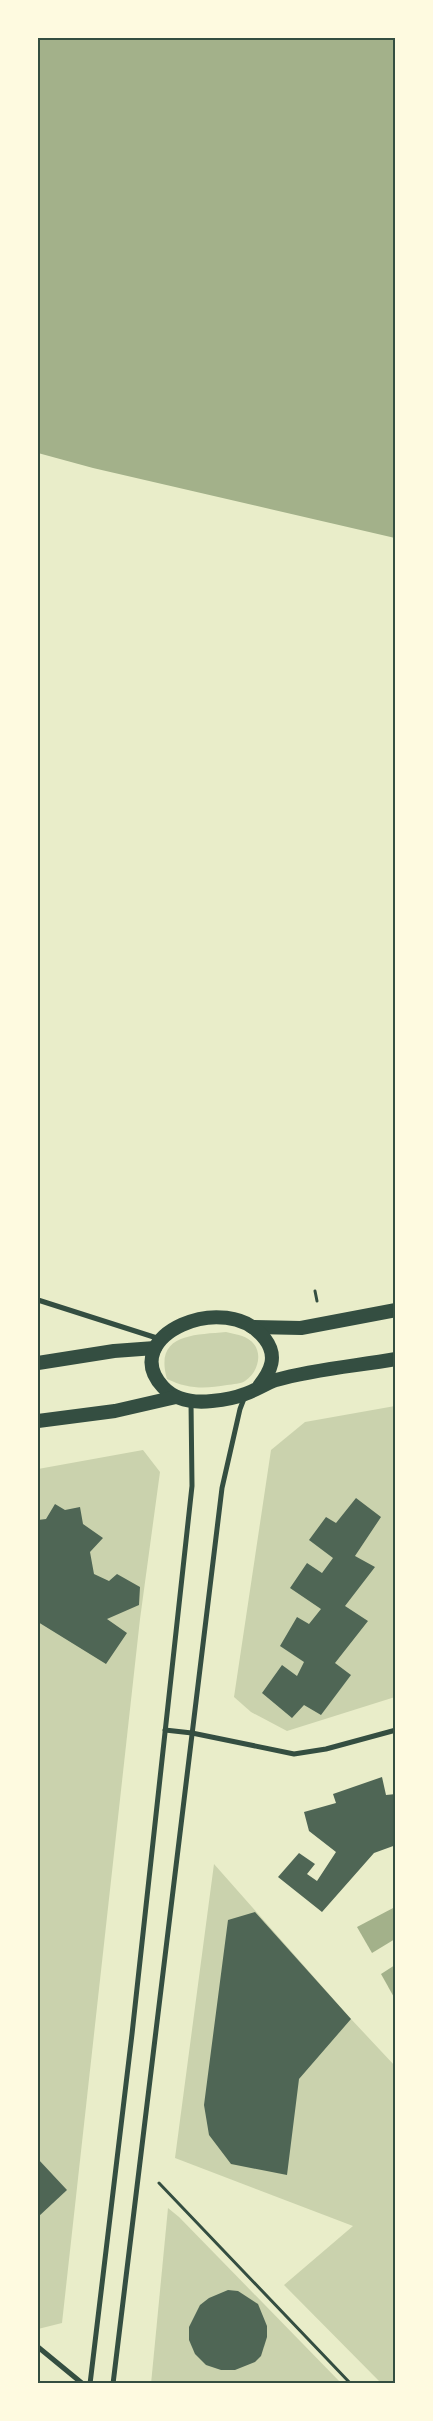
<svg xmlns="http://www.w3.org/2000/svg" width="433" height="2421" font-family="'PT Serif',serif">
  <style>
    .green { fill: #cad2ad }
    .water { fill: #a3b18a }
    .building { fill: #4f6655 }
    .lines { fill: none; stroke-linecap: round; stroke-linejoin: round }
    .path { stroke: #344e41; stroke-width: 3 }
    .minor { stroke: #344e41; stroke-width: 5 }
    .trunk { stroke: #344e41; stroke-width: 14 }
    .neatline { fill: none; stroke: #344e41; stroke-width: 2 }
  </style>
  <rect width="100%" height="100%" fill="#e9edc9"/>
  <g class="green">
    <path d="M226,1332C234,1334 244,1335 251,1341C264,1352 258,1373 245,1381C241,1384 233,1384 227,1385C205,1389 188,1389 167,1379C154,1334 193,1335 226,1332Z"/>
    <path d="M395,1406V1697L287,1731L251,1712L234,1697L271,1450L305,1422Z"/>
    <path d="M143,1450L160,1472L140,1619L62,2323L38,2329V1469Z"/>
    <path d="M214,1864L351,2019L395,2066V2383H381L284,2285L353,2226L175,2158Z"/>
    <path d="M168,2208L179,2217L341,2383L151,2384Z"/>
  </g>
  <g class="water">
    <path d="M38,38H395V538L93,468L38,453Z"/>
    <path d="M395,1907V1939L372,1953L357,1927Z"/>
    <path d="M395,1965V1999L381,1974Z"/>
  </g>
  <g class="building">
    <path d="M356,1498L381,1517L355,1556L375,1567L345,1606L368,1621L335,1663L351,1675L321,1715L304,1705L292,1718L262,1693L282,1665L297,1676L304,1662L280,1646L297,1617L309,1624L321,1609L290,1588L307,1563L322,1573L333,1558L309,1540L326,1517L336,1523Z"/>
    <path d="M55,1504L65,1510L80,1507L83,1524L103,1538L90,1552L94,1574L109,1581L117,1574L140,1587L139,1605L107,1619L127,1633L106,1664L38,1622V1520L46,1519Z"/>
    <path d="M382,1777L386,1795L396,1794V1845L374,1853L322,1912L278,1877L299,1853L315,1864L307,1874L317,1881L336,1852L309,1831L304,1812L336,1803L333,1794Z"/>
    <path d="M255,1912L351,2019L299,2079L287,2175L231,2164L209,2135L204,2105L228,1920Z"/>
    <path d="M38,2159L67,2190L38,2217Z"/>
    <path d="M228,2290L238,2291L258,2304L267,2326V2337L261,2356L255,2362L235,2370H221L206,2365L195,2354L189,2340V2327L200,2305L209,2298Z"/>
  </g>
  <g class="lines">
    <g class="path">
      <path d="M315,1291L317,1301"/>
      <path d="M159,2183L351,2384"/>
    </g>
    <g class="minor">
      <path d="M38,1300L160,1339"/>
      <path d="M165,1730L192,1733L294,1754L326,1749L396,1730"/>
      <path d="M38,2347L83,2384"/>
      <path d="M90,2384L132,2034L192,1486L191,1402"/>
      <path d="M113,2384L222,1488L240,1409L245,1396"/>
    </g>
    <g class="trunk">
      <path d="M252,1327L301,1328L396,1310"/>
      <path d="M38,1363L114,1351L155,1348"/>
      <path d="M259,1386C271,1371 278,1356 265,1339C227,1288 116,1336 163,1387C175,1400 194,1403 212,1401C222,1400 235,1398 245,1394C256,1390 265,1384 276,1380C315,1369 356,1366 396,1359"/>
      <path d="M38,1421L115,1411L176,1397"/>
    </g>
  </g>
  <rect width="433" height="2421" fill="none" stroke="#fefae0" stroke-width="78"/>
  <rect x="39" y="39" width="355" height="2343" class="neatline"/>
</svg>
